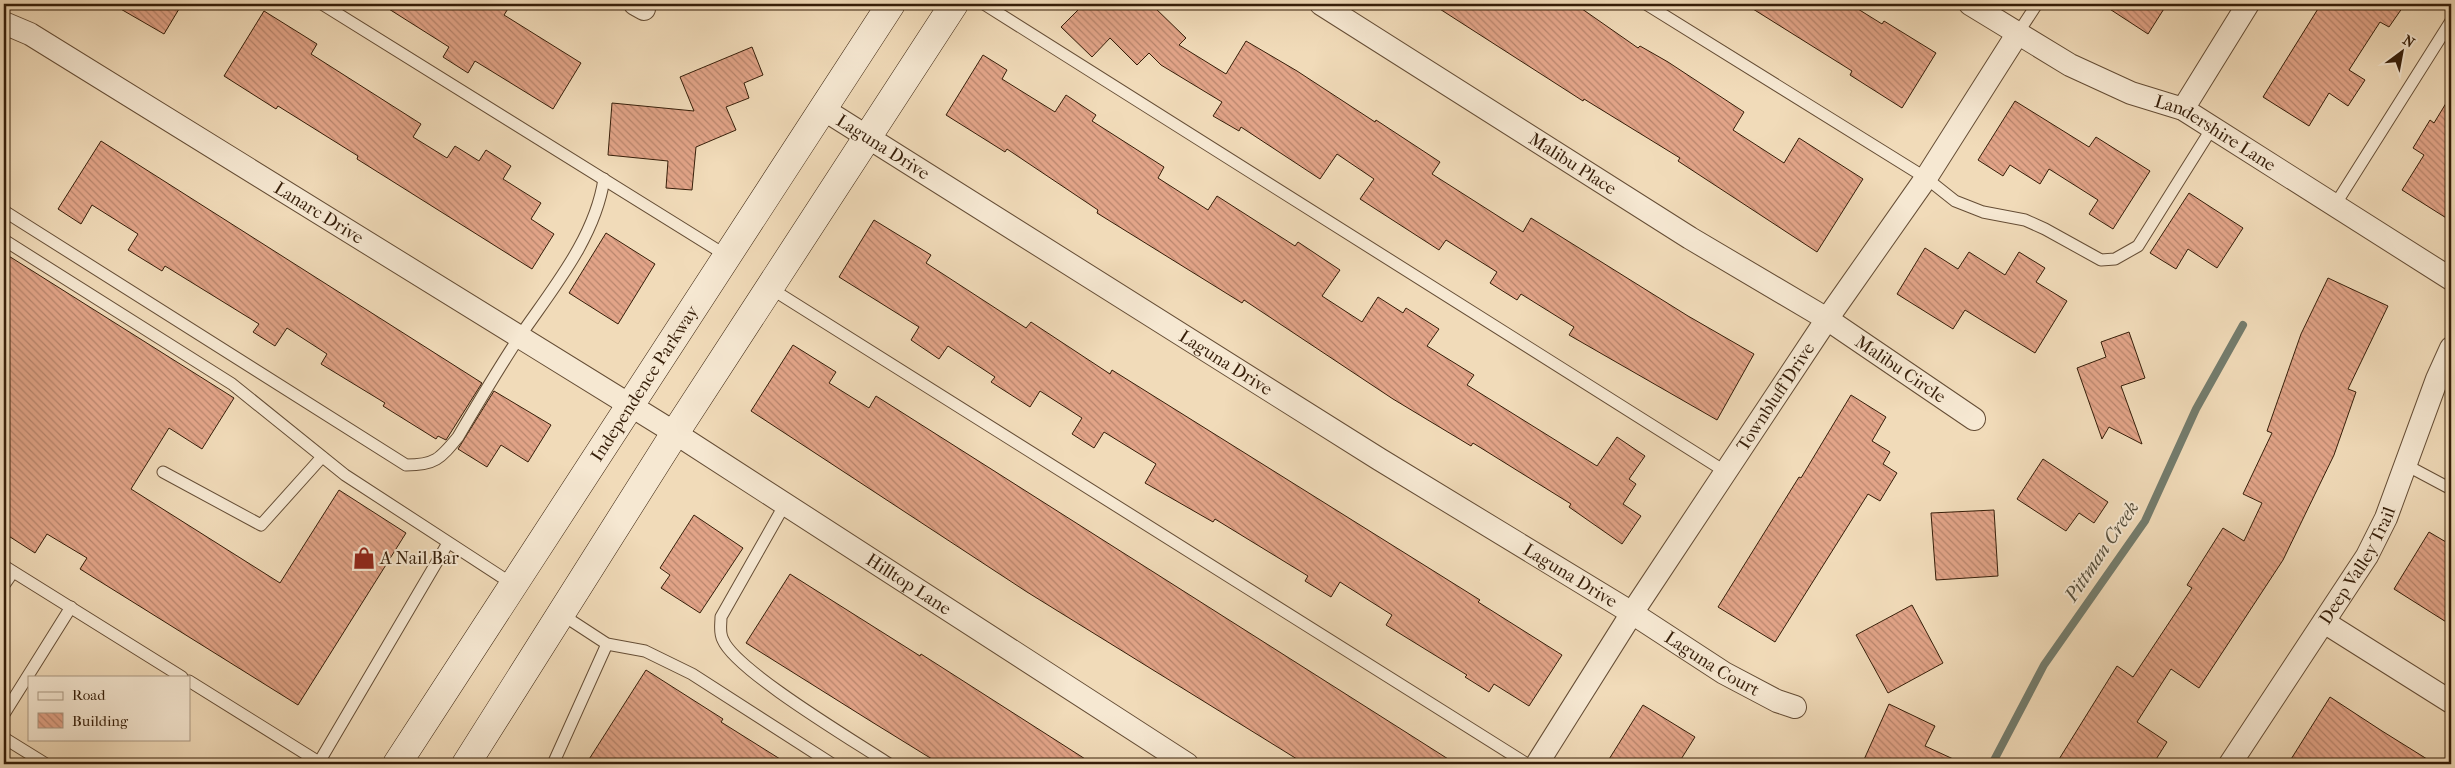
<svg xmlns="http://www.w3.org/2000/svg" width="2455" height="768" font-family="'IM FELL French Canon',serif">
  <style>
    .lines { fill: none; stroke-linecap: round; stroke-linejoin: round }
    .stream { stroke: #737c6d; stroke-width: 8 }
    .building { fill: url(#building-back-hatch); stroke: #361e09 }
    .service-casing { stroke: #654d35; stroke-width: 13 }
    .minor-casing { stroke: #654d35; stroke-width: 24 }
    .secondary-casing { stroke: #361e09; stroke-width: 29 }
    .service { stroke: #f6e8d2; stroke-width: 11 }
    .minor { stroke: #f6e8d2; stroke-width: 22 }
    .secondary { stroke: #f6e8d2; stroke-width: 28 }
    .labels { text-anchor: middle; stroke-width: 4; stroke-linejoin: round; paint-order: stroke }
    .street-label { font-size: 18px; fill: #361e09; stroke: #f6e8d2 }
    .poi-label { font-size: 18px; fill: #361e09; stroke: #f6e8d2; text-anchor: start }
    .water-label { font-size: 19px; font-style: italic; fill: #544d3b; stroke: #f6e8d2 }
  </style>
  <defs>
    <pattern id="building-back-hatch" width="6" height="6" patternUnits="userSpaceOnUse" patternTransform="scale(1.25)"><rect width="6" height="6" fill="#e2a488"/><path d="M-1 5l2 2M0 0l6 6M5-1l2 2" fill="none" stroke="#b8856d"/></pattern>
  </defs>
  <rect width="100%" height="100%" fill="#f1dbb9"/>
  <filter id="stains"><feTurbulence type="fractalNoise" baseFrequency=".004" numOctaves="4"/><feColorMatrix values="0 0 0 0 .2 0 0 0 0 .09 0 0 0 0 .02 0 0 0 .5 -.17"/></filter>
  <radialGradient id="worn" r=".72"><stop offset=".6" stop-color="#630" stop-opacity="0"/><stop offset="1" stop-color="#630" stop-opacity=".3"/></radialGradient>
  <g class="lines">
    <path class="stream" d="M1992,764L2044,665L2145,521L2196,409L2243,325"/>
  </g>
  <g class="building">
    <path d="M112,4H182L164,34Z"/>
    <path d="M381,4H511L504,15L581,63L553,109L475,61L468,73L443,57L449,47Z"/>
    <path d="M1084,4H1151L1186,38L1179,45L1226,74L1246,41L1297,71L1375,122L1376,120L1440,162L1432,174L1523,232L1531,218L1688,316L1754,354L1717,420L1569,335L1574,327L1521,294L1517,300L1490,283L1497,272L1446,240L1439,250L1360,199L1374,179L1337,154L1320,179L1241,127L1239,131L1213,116L1222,102L1161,65L1149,53L1137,65L1110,38L1092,57L1061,27Z"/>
    <path d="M1432,4H1575L1638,48L1640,46L1668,62L1744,112L1733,130L1784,163L1799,138L1863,179L1817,252L1678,161L1680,158L1584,99L1583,101Z"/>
    <path d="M1745,4H1850L1882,24L1884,21L1936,53L1902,108L1850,75L1852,71Z"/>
    <path d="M2102,4H2167L2148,34Z"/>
    <path d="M2321,4H2405L2389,27L2380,22L2349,70L2365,80L2348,106L2329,93L2309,126L2263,97Z"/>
    <path d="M264,11L317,44L311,54L421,124L413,137L447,158L455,146L479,161L486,150L511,166L503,179L541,203L531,219L554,234L532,269L357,159L358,156L278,106L276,109L224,76Z"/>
    <path d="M752,47L763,75L744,83L749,98L726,107L736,130L696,147L692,190L666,188L668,161L608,155L612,103L694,111L680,77Z"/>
    <path d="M983,55L1007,70L1002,79L1055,112L1066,95L1096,115L1092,121L1164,167L1158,178L1208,210L1217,196L1295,246L1298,242L1340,270L1322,296L1362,322L1378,297L1403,313L1406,308L1439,329L1427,346L1474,375L1467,385L1597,466L1617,437L1645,456L1629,479L1636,484L1623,504L1641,516L1622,544L1569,507L1571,504L1473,443L1471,446L1393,399L1244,300L1242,303L1097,213L1098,210L1007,149L1005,152L946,115Z"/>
    <path d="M2451,95V221L2402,190L2424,155L2413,148L2430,120L2434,123Z"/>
    <path d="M2015,101L2089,147L2096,137L2150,171L2113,229L2089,214L2098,200L2049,169L2040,184L2010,165L2003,176L1978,160Z"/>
    <path d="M101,141L482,383L446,440L438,436L436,439L383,406L385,403L321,364L327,354L287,328L275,346L253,332L259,324L165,266L162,271L128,250L138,234L92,205L81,224L58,209Z"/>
    <path d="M2189,193L2243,228L2217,268L2188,249L2176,269L2150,253Z"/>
    <path d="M874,220L931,255L926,263L1026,328L1031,322L1110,374L1112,370L1480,600L1478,602L1562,655L1529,706L1494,684L1489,692L1465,677L1467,675L1386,625L1392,615L1340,582L1331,597L1305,581L1308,576L1215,519L1213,522L1145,483L1156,464L1104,432L1094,448L1072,434L1082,418L1040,391L1030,407L991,382L995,377L948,346L939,359L911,340L919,327L839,277Z"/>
    <path d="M606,233L655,264L618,324L569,293Z"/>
    <path d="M1925,248L1958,269L1969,252L2005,275L2019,252L2045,268L2036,282L2067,301L2035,353L1965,310L1953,329L1897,294Z"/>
    <path d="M4,253L234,398L202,449L169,428L131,489L280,583L339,490L406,533L298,705L80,569L87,558L47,534L35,553L4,533Z"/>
    <path d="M2328,278L2388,306L2348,389L2356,392L2334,455L2283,560L2199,688L2171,669L2137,722L2167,742L2153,764H2056L2117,666L2133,677L2192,588L2187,585L2223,528L2244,541L2262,503L2243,494L2272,433L2267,431L2301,334Z"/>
    <path d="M2129,332L2145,378L2121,386L2142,444L2109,427L2102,439L2077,368L2106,357L2101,342Z"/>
    <path d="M793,345L836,372L829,383L869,408L876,396L1456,764H1305L1027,592L751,411Z"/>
    <path d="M494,391L551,425L528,462L501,445L487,467L458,449Z"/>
    <path d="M1851,395L1886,417L1872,441L1890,452L1883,464L1897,473L1880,501L1868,494L1775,642L1718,607L1799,477L1801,478Z"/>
    <path d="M2043,459L2108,502L2094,523L2079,513L2066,531L2017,499Z"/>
    <path d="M1994,510L1998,576L1936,580L1931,513Z"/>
    <path d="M694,515L743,548L700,613L661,588L670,575L660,568Z"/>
    <path d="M2429,532L2451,545V625L2394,589Z"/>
    <path d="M790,574L920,656L921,654L1093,764H940L872,722L746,643Z"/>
    <path d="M1912,605L1943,663L1888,693L1856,635Z"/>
    <path d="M646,670L723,719L721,722L788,764H586Z"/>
    <path d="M2330,697L2382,731L2435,764H2288Z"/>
    <path d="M1889,704L1935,726L1925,746L1964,764H1862Z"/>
    <path d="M1643,705L1695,737L1678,764H1606Z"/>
  </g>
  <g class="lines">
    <defs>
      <g id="service">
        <path d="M322,4L727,256"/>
        <path d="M984,4L1726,472"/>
        <path d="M1646,4L1926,178L1955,201L1983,212L2025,220L2045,229L2101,260L2115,259L2138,246L2212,128"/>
        <path d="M2018,33L2037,4"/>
        <path d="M2335,205L2451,21"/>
        <path d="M4,211L406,465C435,465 440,459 458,437C478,403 498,369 520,336C553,288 595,238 604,179"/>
        <path d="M4,240L232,384L345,475L514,585"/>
        <path d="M770,288L1527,764"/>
        <path d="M2406,465L2451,489"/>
        <path d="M163,472L261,525L322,457"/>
        <path d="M785,504L721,617C721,625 719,633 723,640C736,671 856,742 889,764"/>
        <path d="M4,566L182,677"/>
        <path d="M4,585L13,572"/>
        <path d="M561,614L607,644L645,651L692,674L832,764"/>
        <path d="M189,681L322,764"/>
        <path d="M4,714L71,607"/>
        <path d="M4,738L46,764"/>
        <path d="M318,764L448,543"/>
        <path d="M553,764L607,644"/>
      </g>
      <g id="minor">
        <path d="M635,4L644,9"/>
        <path id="s1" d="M1321,4L1690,238L1827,319L1974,419"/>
        <path id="s2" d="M1970,4L2070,65L2131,93L2183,109L2451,279"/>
        <path id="s3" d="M4,23L30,34L675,433L1187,764"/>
        <path id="s4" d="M823,109L1379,459L1632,613L1724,673L1777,701L1795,707"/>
        <path d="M2183,109L2248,4"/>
        <path d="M2324,622L2451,702"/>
        <path id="s5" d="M1537,764L1632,613L1827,319L1926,178L2018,33"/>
        <path id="s6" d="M2230,764L2367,556L2386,518L2437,379L2451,348"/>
      </g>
      <g id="secondary">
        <path id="s7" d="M397,764L891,4"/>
        <path d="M466,764L675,433L954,4"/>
      </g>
    </defs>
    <use href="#service" class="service-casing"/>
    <use href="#minor" class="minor-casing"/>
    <use href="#secondary" class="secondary-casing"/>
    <use href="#service" class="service"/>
    <use href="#minor" class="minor"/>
    <use href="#secondary" class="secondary"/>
  </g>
  <defs>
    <symbol id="shop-bare" viewBox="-9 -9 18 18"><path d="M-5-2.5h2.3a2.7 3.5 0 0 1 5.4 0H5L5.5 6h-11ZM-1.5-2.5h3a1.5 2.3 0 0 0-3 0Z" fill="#8f2418" stroke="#f6e8d2" stroke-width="2.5" paint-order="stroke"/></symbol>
  </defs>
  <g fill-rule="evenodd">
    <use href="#shop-bare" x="348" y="542" width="32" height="32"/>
  </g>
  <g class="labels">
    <g class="street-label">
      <text dy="6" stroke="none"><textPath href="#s2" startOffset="278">Landershire Lane</textPath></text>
      <text dy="6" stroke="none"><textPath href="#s4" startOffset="71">Laguna Drive</textPath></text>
      <text dy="6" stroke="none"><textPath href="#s1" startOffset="298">Malibu Place</textPath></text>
      <text dy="6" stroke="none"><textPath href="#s3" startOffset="368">Lanarc Drive</textPath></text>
      <text dy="6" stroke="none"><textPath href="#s4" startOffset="476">Laguna Drive</textPath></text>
      <text dy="6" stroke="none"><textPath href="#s1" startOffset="685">Malibu Circle</textPath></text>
      <text dy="6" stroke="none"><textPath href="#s7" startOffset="454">Independence Parkway</textPath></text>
      <text dy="6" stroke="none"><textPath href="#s5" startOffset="438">Townbluff Drive</textPath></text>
      <text dy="6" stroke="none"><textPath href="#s6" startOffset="236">Deep Valley Trail</textPath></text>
      <text dy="6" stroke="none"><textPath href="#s4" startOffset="881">Laguna Drive</textPath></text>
      <text dy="6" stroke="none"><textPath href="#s3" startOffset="1065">Hilltop Lane</textPath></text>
      <text dy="6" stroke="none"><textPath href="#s4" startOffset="1048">Laguna Court</textPath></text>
    </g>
    <g class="poi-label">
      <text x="380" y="564">A Nail Bar</text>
    </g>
    <g class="water-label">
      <text transform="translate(2101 551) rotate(-56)" y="7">Pittman Creek</text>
    </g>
  </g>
  <rect width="2455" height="768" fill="none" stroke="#f1dbb9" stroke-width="20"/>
  <rect x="5" y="5" width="2445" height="758" fill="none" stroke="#361e09" stroke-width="2.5"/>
  <rect x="10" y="10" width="2435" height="748" fill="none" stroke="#361e09"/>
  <rect x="28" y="676" width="162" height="65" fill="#f6e8d2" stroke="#a99782"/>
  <rect x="38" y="692" width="25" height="8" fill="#f6e8d2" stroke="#a99782"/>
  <text x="72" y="700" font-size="15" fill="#361e09">Road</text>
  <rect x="38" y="713" width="25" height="15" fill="url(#building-back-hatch)" stroke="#a99782"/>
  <text x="72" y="726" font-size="15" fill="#361e09">Building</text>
  <g transform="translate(2402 52) rotate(32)" stroke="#f6e8d2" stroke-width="4" paint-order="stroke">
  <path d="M0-4L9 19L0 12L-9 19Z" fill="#361e09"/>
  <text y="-8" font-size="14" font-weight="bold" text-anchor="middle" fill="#361e09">N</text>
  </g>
  <rect width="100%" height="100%" filter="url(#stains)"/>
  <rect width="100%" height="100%" fill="url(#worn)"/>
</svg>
